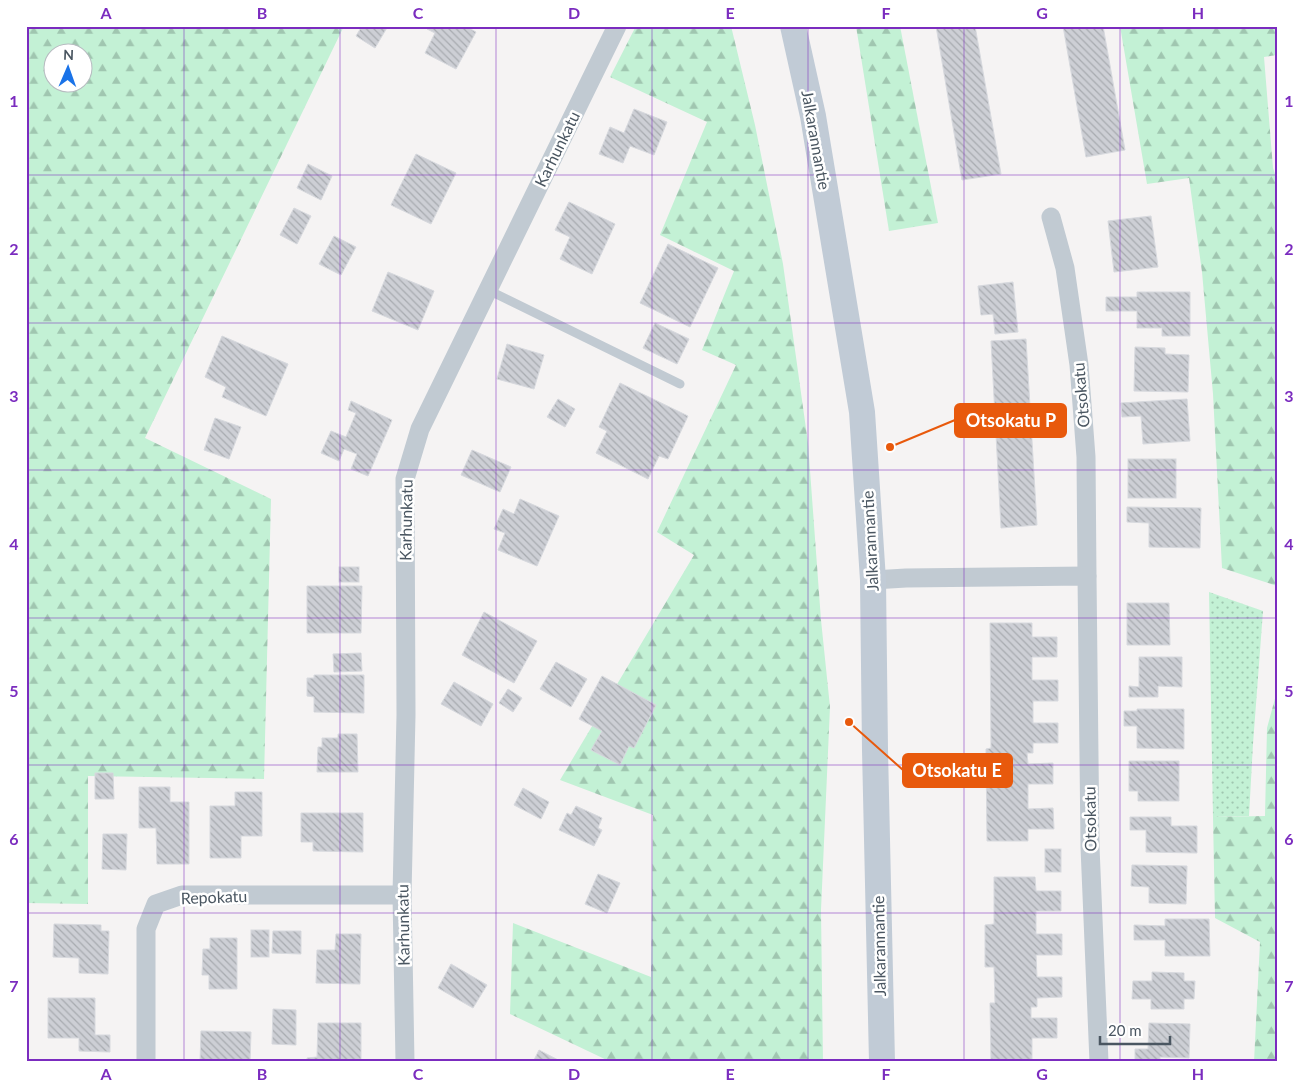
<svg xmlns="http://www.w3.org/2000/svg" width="1303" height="1088" font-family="Lato,sans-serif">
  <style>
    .grass { fill: url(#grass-dots) }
    .forest { fill: url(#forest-firs); fill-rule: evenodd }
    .building { fill: url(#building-back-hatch); stroke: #d7d9de }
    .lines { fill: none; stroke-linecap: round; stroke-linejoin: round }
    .lane { stroke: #c1cad2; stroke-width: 9 }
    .street { stroke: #c1cad2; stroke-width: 19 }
    .secondary { stroke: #c1cbd6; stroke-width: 26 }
    .grid { fill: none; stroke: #7b2cbf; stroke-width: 1; stroke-opacity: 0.55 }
    .labels { text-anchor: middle; stroke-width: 5; stroke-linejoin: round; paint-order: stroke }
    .street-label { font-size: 16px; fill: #4a5661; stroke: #fff }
    .leader { fill: none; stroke: #e8590c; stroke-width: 2 }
    .callout-dot { fill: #e8590c; stroke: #fff; stroke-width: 2 }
    .callout { fill: #e8590c; stroke: #e8590c; stroke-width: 2 }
    .callout-label { font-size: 18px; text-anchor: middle; font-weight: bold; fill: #fff }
    .neatline { fill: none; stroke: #7b2cbf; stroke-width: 2 }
    .grid-label { font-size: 16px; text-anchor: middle; font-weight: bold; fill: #7b2cbf }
  </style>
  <defs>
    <pattern id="grass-dots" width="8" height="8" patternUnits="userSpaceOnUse" patternTransform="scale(1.25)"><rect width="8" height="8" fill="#c3f1d5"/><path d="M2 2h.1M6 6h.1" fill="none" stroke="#a0c6b0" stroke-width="1.8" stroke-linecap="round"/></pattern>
    <pattern id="forest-firs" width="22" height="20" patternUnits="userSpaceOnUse" patternTransform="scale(1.25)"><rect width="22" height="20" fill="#c3f1d5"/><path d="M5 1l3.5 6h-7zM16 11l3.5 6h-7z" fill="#a0c6b0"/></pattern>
    <pattern id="building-back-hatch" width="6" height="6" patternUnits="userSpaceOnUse" patternTransform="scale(1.25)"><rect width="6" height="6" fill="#cdcfd5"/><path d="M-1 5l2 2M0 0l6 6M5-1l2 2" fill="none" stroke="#a8abb0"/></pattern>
  </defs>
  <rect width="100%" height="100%" fill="#f5f3f3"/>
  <path class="grass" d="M1209,592L1263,611L1253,744L1249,816L1213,817Z"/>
  <g class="forest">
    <path d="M26,26H344L145,438L271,499L264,779L88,776V904L26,903ZM52,52H82V82H52Z"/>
    <path d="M636,26H731L755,125L783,264L808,443L821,620L830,707L821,910L823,1062H611L510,1014L513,923L651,977L653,815L560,780L694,555L657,532L736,365L702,350L734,271L660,235L707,122L610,77Z"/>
    <path d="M856,26H900L938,223L889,231Z"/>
    <path d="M1120,26H1277V55L1264,57L1273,168L1277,180V586L1222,568L1213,394L1202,272L1189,178L1147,184Z"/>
    <path d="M1277,691V1062H1254L1260,942L1215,918L1213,817L1265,816L1267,728Z"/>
  </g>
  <g class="building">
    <path d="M362,26H388L375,48L356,36Z"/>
    <path d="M429,26H465L476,32L456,69L425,53L435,33L427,29Z"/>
    <path d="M936,26H975L1001,174L962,180Z"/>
    <path d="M1063,26H1103L1125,150L1086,157Z"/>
    <path d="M634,109L667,122L654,155L630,146L623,163L599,154L610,127L624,133Z"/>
    <path d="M416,154L456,173L431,224L391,205Z"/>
    <path d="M308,164L332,176L321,200L297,188Z"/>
    <path d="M569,202L615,224L592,274L560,259L570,237L555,230Z"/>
    <path d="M294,208L311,216L297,244L280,235Z"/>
    <path d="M1151,216L1158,267L1114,272L1108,221Z"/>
    <path d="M334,236L356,247L341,275L319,264Z"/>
    <path d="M668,244L718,268L690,327L640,303Z"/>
    <path d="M388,272L434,291L418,330L372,311Z"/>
    <path d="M1013,282L1018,332L995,334L993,314L981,315L978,286Z"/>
    <path d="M1137,292H1190V336H1162V328H1137V311H1106V297H1137Z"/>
    <path d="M655,323L689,339L677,364L643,348Z"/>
    <path d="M222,336L288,364L266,416L222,397L226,387L205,377Z"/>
    <path d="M1026,339L1037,525L1001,528L991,341Z"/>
    <path d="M507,344L544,355L534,389L497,379Z"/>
    <path d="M1135,347L1165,348V354L1189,355L1188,392L1134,391Z"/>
    <path d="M620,383L688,416L668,459L659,456L648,479L596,453L607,431L599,427Z"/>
    <path d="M558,399L575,409L565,427L547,417Z"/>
    <path d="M1187,399L1190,441L1143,444L1141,416L1122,417L1121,403Z"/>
    <path d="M351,401L392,420L368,476L351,469L357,454L344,449L339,461L321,453L331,431L346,437L356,413L348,410Z"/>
    <path d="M215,418L241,427L229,459L204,450Z"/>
    <path d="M472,450L511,467L500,492L461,475Z"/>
    <rect x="1128" y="459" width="48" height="39"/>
    <path d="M520,499L559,516L537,566L498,550L505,533L494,529L503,509L514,514Z"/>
    <path d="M1127,507L1201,508L1200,548L1149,547V523L1127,522Z"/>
    <rect x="339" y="567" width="20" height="15"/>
    <path d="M307,586H362L361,633H307Z"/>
    <path d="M1127,603H1169L1170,645H1127Z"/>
    <path d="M484,612L537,641L514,683L462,655Z"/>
    <path d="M990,623H1032V637H1057V657H1032V680H1058V701H1033V723H1058V743H1033V753H1027L1028,764L1053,763V784H1028V809L1053,808L1054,829H1028V841H987L986,749L991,748Z"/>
    <path d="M361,653L362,671L334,672L333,654Z"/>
    <path d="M1139,657H1182V687L1158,686V697H1129V686L1139,687Z"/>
    <path d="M556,662L587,679L571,707L540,689Z"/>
    <path d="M314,675H364V713L314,712V697L307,696V678H314Z"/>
    <path d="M602,676L656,705L634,748L629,746L620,765L591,750L602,731L579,719Z"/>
    <path d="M454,682L493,704L481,726L441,704Z"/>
    <path d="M508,689L522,698L513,712L499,703Z"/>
    <path d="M1137,709H1184V749L1137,748V726H1124V711H1137Z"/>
    <path d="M338,734H357L358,772H317L318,747H322V738H338Z"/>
    <path d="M1129,761H1179V801H1138V791H1129Z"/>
    <path d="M95,773H113L114,799H95Z"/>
    <path d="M139,787H170V802H189V864H157L156,828H139Z"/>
    <path d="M523,788L549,802L541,819L514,805Z"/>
    <path d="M235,792H262V836H241V858H210V806H235Z"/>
    <path d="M576,806L602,818L598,828L602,830L594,846L559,830L567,813L571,815Z"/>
    <path d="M301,813H363V852L313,851V842H301Z"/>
    <path d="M1130,817H1171V826H1197V853L1146,852V830H1130Z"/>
    <path d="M103,834H127L126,870L102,869Z"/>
    <rect x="1045" y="849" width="16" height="23"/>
    <path d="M1132,865L1187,866L1186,904L1149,903V887L1131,886Z"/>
    <path d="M598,874L620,883L607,913L585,904Z"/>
    <path d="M994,877H1035L1036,891H1061V911H1036V934H1062V955H1036L1037,977H1062V997L1037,998V1007H1031V1018H1057V1038H1032V1062H991L990,1003H995L994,967H985V925L994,924Z"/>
    <path d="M1165,919H1209L1210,956H1165V940H1134V925L1165,926Z"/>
    <path d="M54,924L101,925V931H109L108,974L79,973V958L53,957Z"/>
    <rect x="251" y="930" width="18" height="27"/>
    <path d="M273,931H301V954L272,953Z"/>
    <path d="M336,934H361L360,984L316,983L317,950H335Z"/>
    <path d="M210,938H237V989H209V975H202L203,949H210Z"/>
    <path d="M451,964L487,985L473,1008L438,988Z"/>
    <path d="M1152,972L1184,973V981H1195L1194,999H1184V1009H1151V999H1132L1133,981H1152Z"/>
    <path d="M48,998H95V1035H110V1052L79,1051V1038H48Z"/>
    <path d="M273,1009L296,1010V1045L272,1044Z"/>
    <path d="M318,1023H361V1062H307V1058L317,1057Z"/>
    <path d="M1149,1023L1190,1024L1189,1058L1160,1057V1062H1135V1049H1148Z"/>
    <path d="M201,1031L251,1032L250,1062H200Z"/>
    <path d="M539,1050L562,1062H533Z"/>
  </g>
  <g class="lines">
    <path class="lane" d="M488,290L680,384"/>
    <g class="street">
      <path d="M1051,217L1065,268L1079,365L1086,457L1087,576"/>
      <path d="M873,580L906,578L1087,576L1090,847L1099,1062"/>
      <path d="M146,1062V929L156,904L182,895H402"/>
      <path d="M405,1062L402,895L406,715L405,479L420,429L617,26"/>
    </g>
    <path class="secondary" d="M793,26L813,116L862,412L873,580L875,750L882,1062"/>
  </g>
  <path class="grid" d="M184,26V1062M340,26V1062M496,26V1062M652,26V1062M808,26V1062M964,26V1062M1120,26V1062M26,175H1277M26,323H1277M26,470H1277M26,618H1277M26,765H1277M26,913H1277"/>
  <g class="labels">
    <g class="street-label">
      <text transform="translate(816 140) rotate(80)" y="6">Jalkarannantie</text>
      <text transform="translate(557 149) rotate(-64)" y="6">Karhunkatu</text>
      <text transform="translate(1081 395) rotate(-95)" y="6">Otsokatu</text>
      <text transform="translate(406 520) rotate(-89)" y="6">Karhunkatu</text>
      <text transform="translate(870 541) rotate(-93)" y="6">Jalkarannantie</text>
      <text transform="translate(1090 819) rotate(-91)" y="6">Otsokatu</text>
      <text transform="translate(214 897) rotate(-2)" y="6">Repokatu</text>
      <text transform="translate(403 925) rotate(-91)" y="6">Karhunkatu</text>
      <text transform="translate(879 946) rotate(-91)" y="6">Jalkarannantie</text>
    </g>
  </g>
  <path class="leader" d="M890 447L955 420M849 722L903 770"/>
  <g class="callout-dot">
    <circle cx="890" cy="447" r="5"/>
    <circle cx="849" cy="722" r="5"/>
  </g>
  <g class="callout">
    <rect x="955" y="404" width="111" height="33" rx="5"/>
    <rect x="903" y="754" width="109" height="33" rx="5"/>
  </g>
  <g class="callout-label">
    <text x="1011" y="427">Otsokatu P</text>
    <text x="957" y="777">Otsokatu E</text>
  </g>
  <rect width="1303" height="1088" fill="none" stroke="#ffffff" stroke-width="55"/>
  <g transform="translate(68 68) rotate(2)"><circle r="24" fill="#ffffff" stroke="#b7bbc0"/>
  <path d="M0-4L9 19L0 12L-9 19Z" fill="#1a73e8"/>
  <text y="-8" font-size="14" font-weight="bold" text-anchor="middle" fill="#4a5661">N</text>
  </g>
  <path d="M1100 1036v8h70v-8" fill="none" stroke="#4a5661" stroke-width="2.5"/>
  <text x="1108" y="1036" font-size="15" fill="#4a5661" stroke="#ffffff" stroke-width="4" paint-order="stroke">20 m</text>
  <rect x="28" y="28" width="1248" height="1032" class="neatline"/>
  <g class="grid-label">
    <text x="106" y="19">A</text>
    <text x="262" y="19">B</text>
    <text x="418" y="19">C</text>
    <text x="574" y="19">D</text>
    <text x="730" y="19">E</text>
    <text x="886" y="19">F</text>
    <text x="1042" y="19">G</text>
    <text x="1198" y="19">H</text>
    <text x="14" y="107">1</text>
    <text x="1289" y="107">1</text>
    <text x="14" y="255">2</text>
    <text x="1289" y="255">2</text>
    <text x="14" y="402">3</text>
    <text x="1289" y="402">3</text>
    <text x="14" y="550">4</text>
    <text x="1289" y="550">4</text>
    <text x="14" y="697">5</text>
    <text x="1289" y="697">5</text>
    <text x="14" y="845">6</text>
    <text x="1289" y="845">6</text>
    <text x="14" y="992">7</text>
    <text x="1289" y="992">7</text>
    <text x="106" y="1080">A</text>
    <text x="262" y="1080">B</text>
    <text x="418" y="1080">C</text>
    <text x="574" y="1080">D</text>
    <text x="730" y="1080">E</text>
    <text x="886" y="1080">F</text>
    <text x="1042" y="1080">G</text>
    <text x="1198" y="1080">H</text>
  </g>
</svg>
